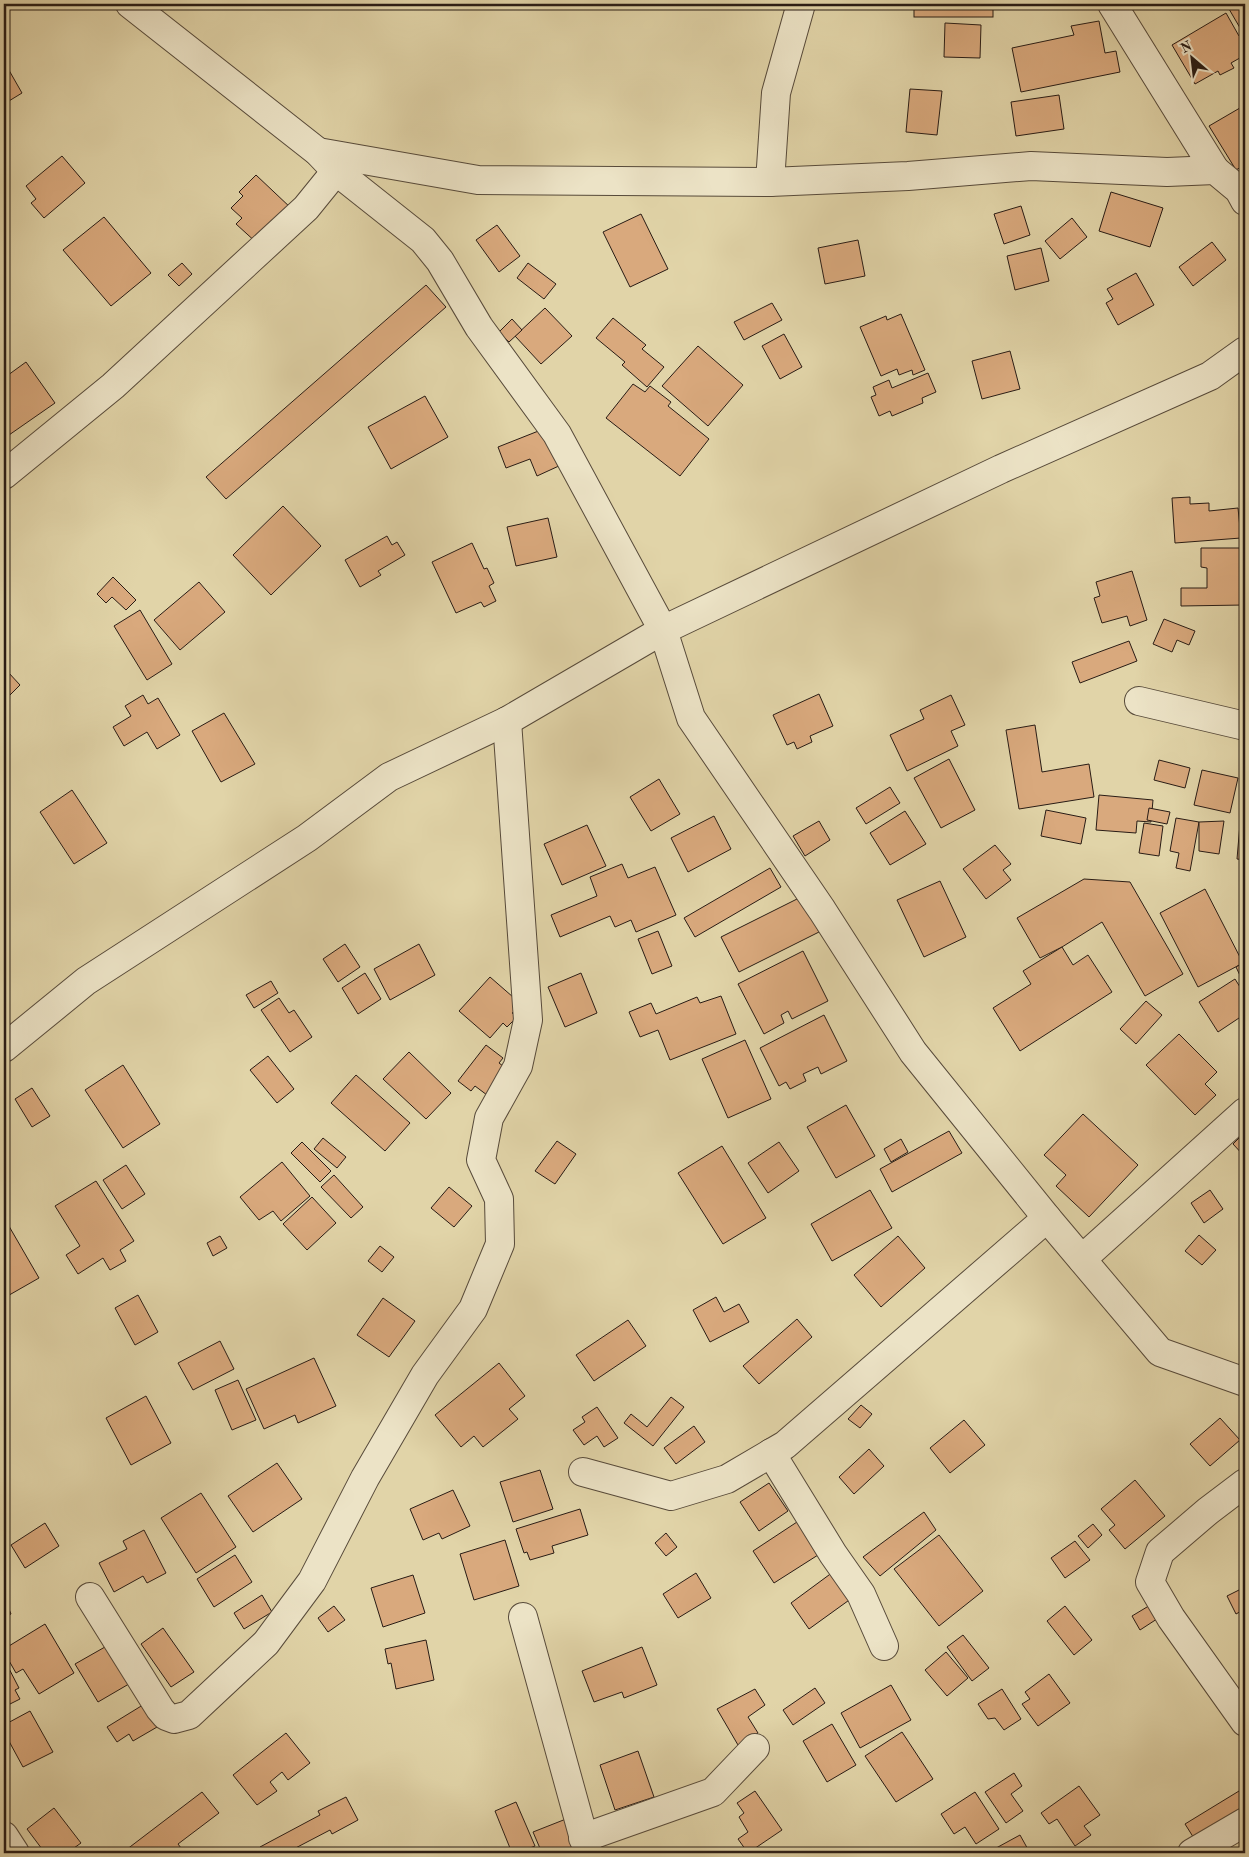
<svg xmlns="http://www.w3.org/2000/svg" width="1249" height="1857" font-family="'Old Standard TT',serif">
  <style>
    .building { fill: #d9a97d; stroke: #291c15 }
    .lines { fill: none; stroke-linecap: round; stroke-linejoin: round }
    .minor-casing { stroke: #574a3a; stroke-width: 30 }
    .minor { stroke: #ece3c6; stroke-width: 28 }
  </style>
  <rect width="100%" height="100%" fill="#e1d4a8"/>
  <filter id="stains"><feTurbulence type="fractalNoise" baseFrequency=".004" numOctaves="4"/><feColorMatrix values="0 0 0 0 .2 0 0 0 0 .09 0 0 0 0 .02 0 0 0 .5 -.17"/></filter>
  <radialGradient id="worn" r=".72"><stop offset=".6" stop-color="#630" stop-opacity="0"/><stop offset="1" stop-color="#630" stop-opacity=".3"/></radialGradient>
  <g class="building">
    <rect x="914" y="4" width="79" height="13"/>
    <path d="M1238,4H1245V45L1243,47L1245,55L1231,63L1234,68L1220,75L1218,71L1195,84L1172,45L1226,13L1239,36L1243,33L1229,9Z"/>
    <path d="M1099,21L1105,53L1116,51L1120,72L1021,92L1012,48L1074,35L1071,26Z"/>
    <path d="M945,23L981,25L980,58L944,57Z"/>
    <path d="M6,65L22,93L4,104V66Z"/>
    <path d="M910,89L942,91L937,135L906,132Z"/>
    <path d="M1059,95L1064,129L1016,136L1011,102Z"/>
    <path d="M1245,105V175L1241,167L1236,170L1209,126Z"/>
    <path d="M62,156L85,183L44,218L31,203L36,199L26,186Z"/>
    <path d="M256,175L292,209L258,244L236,224L242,218L231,208L243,196L239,192Z"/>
    <path d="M1111,192L1163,208L1150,247L1099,231Z"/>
    <path d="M1021,206L1030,235L1004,244L994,214Z"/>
    <path d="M641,214L668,269L630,287L603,232Z"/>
    <path d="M104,217L151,273L111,306L63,250Z"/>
    <path d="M1072,218L1087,237L1060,259L1045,241Z"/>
    <path d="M497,225L520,256L499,272L476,240Z"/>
    <path d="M858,240L865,276L825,284L818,248Z"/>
    <path d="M1212,242L1226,260L1193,286L1179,267Z"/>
    <path d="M1041,248L1049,281L1015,290L1007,256Z"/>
    <path d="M182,263L192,274L179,286L168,275Z"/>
    <path d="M528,263L556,284L544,299L517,278Z"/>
    <path d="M1136,273L1154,305L1118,325L1106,303L1113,299L1107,289Z"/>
    <path d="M426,285L446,307L226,499L206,477Z"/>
    <path d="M772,303L782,320L744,340L734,322Z"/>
    <path d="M545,308L572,336L541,364L515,336Z"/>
    <path d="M901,314L925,370L913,375L912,370L899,375L897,369L881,376L860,327L886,316L887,320Z"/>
    <path d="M613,318L646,345L642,349L664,367L647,387L622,365L625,362L596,338Z"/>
    <path d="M512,319L522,330L509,342L499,332Z"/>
    <path d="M784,334L802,367L780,379L762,346Z"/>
    <path d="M698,346L743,385L708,426L662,386Z"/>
    <path d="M1010,351L1020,389L982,399L972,361Z"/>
    <path d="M26,362L55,403L9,435L4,427V378Z"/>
    <path d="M928,373L936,392L922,398L923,403L892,416L890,411L879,416L871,397L876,395L873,387L889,380L892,388Z"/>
    <path d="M633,384L645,392L650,386L671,402L668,406L709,439L680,476L606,418Z"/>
    <path d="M425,396L448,437L391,469L368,427Z"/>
    <path d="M546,428L561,465L537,476L530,459L506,468L498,447Z"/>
    <path d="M1245,493V514L1241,494Z"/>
    <path d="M1190,497V504L1209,503V511L1238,508L1241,538L1175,543L1172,498Z"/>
    <path d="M283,506L321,546L271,595L233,555Z"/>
    <path d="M548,518L557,557L516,566L507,527Z"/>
    <path d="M387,536L392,545L397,542L405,555L378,571L381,575L360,587L345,560Z"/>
    <path d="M472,543L484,569L487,568L494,583L489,586L496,601L484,607L481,602L456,613L432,562Z"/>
    <path d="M1201,548H1244V605L1181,606V588H1207V568L1201,567Z"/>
    <path d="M1132,571L1147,620L1130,626L1127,616L1102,623L1094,598L1100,596L1096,582Z"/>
    <path d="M113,577L136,600L126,610L112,597L106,603L97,594Z"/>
    <path d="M199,582L225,612L180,650L154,620Z"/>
    <path d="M140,610L172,664L147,680L114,626Z"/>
    <path d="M1164,619L1195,631L1189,645L1177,640L1172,652L1153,644Z"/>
    <path d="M1129,641L1137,661L1080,683L1072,662Z"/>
    <path d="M8,672L20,685L4,701V676Z"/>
    <path d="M819,694L833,726L810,736L812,742L797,749L794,742L787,745L773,715Z"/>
    <path d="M143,695L148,704L158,698L180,735L157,749L147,732L124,746L113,727L131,716L125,706Z"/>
    <path d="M951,695L965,725L951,731L958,746L907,771L890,735L924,719L920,710Z"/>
    <path d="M224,713L255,764L221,782L192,731Z"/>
    <path d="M1035,725L1042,772L1089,764L1094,797L1019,809L1006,730Z"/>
    <path d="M949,759L975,810L941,828L914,778Z"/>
    <path d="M1159,760L1190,768L1185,788L1154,780Z"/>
    <path d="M1202,770L1238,778L1230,813L1194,805Z"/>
    <path d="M659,779L680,814L651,831L630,797Z"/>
    <path d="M890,787L900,803L866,824L856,808Z"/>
    <path d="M72,790L107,843L74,864L40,812Z"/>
    <path d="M1099,795L1153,800L1151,822L1137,821L1136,833L1096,830Z"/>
    <path d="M1242,800H1245V860L1237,859Z"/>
    <path d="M1149,808L1170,812L1167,824L1147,820Z"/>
    <path d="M1046,810L1086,818L1081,844L1041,836Z"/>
    <path d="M905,811L926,844L890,865L870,833Z"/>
    <path d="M714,816L731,849L688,872L671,838Z"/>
    <path d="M1176,818L1199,822L1190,871L1176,868L1179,853L1170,851Z"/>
    <path d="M819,821L830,840L805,856L793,836Z"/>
    <path d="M1224,821L1219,854L1199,851V822Z"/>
    <path d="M1144,823L1163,826L1159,856L1139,853Z"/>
    <path d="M587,825L606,866L562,885L544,844Z"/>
    <path d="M995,845L1011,864L1003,870L1011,880L986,899L963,869Z"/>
    <path d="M622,864L628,878L655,867L676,915L636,932L631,920L615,927L610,916L560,937L551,915L597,896L590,877Z"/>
    <path d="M770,868L781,887L695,937L684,918Z"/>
    <path d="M1084,879L1130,882L1183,974L1145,996L1102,922L1062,947L1040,958L1017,918Z"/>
    <path d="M940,881L966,937L924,957L897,900Z"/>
    <path d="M1205,889L1243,963L1198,987L1160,913Z"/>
    <path d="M801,897L819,932L739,972L721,937Z"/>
    <path d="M658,931L672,966L652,974L638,939Z"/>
    <path d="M345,944L360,967L338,982L323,959Z"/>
    <path d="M419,944L435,975L390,1000L374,969Z"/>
    <path d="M1062,947L1073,965L1088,955L1112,992L1020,1051L993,1008L1031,984L1023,971Z"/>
    <path d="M803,951L828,1001L792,1019L788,1011L781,1015L784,1023L764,1034L738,984Z"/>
    <path d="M1245,962V986L1236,967Z"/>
    <path d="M365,973L381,999L358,1014L342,988Z"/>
    <path d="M581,973L597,1013L565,1027L548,987Z"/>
    <path d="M490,977L521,1004L512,1013L517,1017L507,1027L503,1023L490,1038L459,1011Z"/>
    <path d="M1235,979L1245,995V1014L1218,1032L1199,1002Z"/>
    <path d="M271,981L278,993L254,1008L246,995Z"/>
    <path d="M721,996L736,1034L670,1060L658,1030L640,1037L629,1012L651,1003L656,1014L697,997L700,1003Z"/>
    <path d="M279,998L289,1013L294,1010L312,1037L290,1052L261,1010Z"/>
    <path d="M1146,1001L1162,1015L1136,1044L1120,1029Z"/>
    <path d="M824,1015L847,1061L821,1074L818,1067L803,1074L806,1081L790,1089L786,1082L779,1086L760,1048Z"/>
    <path d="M1179,1034L1217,1072L1205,1084L1216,1095L1195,1115L1146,1065Z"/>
    <path d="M745,1040L771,1099L728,1118L702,1059Z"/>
    <path d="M486,1045L503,1058L499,1063L507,1069L487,1095L475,1086L471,1091L458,1081Z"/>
    <path d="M409,1052L451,1093L426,1119L383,1079Z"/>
    <path d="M268,1056L294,1089L277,1103L250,1070Z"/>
    <path d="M123,1065L160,1124L123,1148L85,1090Z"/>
    <path d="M356,1075L410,1123L385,1151L331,1103Z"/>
    <path d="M32,1088L50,1116L32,1127L15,1099Z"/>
    <path d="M846,1105L875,1156L836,1178L807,1127Z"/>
    <path d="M1083,1114L1138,1165L1089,1217L1056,1186L1066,1175L1044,1155Z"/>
    <path d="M949,1131L962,1153L892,1192L880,1169Z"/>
    <path d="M1245,1132V1157L1233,1144Z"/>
    <path d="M323,1138L346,1157L337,1168L314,1149Z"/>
    <path d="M901,1139L908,1152L891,1162L884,1149Z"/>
    <path d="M557,1141L576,1154L555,1184L535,1171Z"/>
    <path d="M302,1142L331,1171L320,1182L291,1153Z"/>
    <path d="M779,1142L799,1171L768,1193L748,1163Z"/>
    <path d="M722,1146L766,1218L723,1244L678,1173Z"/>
    <path d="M282,1162L310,1196L281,1221L273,1211L259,1220L240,1197Z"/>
    <path d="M126,1165L145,1194L122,1209L103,1180Z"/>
    <path d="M334,1175L363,1207L351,1218L321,1187Z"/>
    <path d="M96,1181L134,1241L120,1250L126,1261L110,1270L103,1258L78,1274L66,1255L80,1246L55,1206Z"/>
    <path d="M449,1187L472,1206L454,1227L431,1208Z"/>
    <path d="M870,1190L892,1228L832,1261L811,1224Z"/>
    <path d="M1210,1190L1223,1209L1204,1223L1191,1203Z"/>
    <path d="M312,1197L336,1223L307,1250L283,1224Z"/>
    <path d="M6,1221L39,1278L4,1298V1223Z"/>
    <path d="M1199,1235L1216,1250L1202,1265L1185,1251Z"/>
    <path d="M220,1236L227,1248L213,1256L207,1243Z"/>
    <path d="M898,1236L925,1268L881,1307L854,1275Z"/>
    <path d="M380,1246L394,1257L382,1272L368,1261Z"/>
    <path d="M138,1295L158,1332L135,1345L115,1308Z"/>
    <path d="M716,1297L724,1312L739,1304L749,1322L710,1342L693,1310Z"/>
    <path d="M383,1298L415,1321L389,1357L357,1335Z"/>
    <path d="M797,1319L812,1337L759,1384L743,1366Z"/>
    <path d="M628,1320L646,1346L594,1381L576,1355Z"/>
    <path d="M220,1341L234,1369L193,1390L178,1363Z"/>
    <path d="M4,1342L9,1353L4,1355Z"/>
    <path d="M314,1358L336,1406L298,1423L295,1415L264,1429L246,1389Z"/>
    <path d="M499,1363L525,1396L509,1409L518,1419L483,1447L474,1436L461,1447L435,1415Z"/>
    <path d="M238,1380L256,1420L232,1430L215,1390Z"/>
    <path d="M146,1396L171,1443L131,1465L106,1418Z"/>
    <path d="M671,1397L684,1407L653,1446L624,1423L631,1414L647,1427Z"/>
    <path d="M861,1405L872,1414L860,1428L848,1419Z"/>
    <path d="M597,1407L618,1438L604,1447L597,1436L584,1445L573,1430L585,1422L582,1417Z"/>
    <path d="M1220,1418L1240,1440L1210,1466L1190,1444Z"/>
    <path d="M964,1420L985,1445L950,1473L930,1448Z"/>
    <path d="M694,1426L705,1442L676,1464L664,1448Z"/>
    <path d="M869,1449L884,1466L854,1494L839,1477Z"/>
    <path d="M277,1463L302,1499L253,1532L228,1496Z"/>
    <path d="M540,1470L553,1509L513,1522L500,1482Z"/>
    <path d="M1135,1480L1165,1516L1125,1549L1109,1530L1115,1525L1101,1509Z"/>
    <path d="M769,1483L788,1511L759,1531L740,1502Z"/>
    <path d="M453,1490L470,1526L442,1539L439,1533L423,1540L410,1509Z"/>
    <path d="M201,1493L236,1547L196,1573L161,1518Z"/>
    <path d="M580,1509L588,1535L552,1546L554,1553L530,1560L527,1552L524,1553L516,1529Z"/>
    <path d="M924,1512L936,1530L880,1576L863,1557Z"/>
    <path d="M797,1522L818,1555L774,1583L753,1551Z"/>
    <path d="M45,1523L59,1546L25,1568L11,1545Z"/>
    <path d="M1093,1524L1102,1535L1088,1548L1078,1536Z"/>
    <path d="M144,1530L166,1573L147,1583L143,1576L114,1592L99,1563L127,1549L123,1541Z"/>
    <path d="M666,1533L677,1547L666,1556L655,1543Z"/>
    <path d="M939,1535L983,1591L939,1626L894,1569Z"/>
    <path d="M505,1540L519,1586L474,1600L460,1554Z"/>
    <path d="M1075,1541L1090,1560L1065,1578L1051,1558Z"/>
    <path d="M235,1555L252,1582L214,1607L197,1579Z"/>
    <path d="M833,1572L852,1598L809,1629L791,1603Z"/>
    <path d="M696,1573L711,1598L678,1618L663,1594Z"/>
    <path d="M413,1575L425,1613L383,1627L371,1588Z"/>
    <path d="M1245,1587V1609L1236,1614L1227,1596Z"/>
    <path d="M262,1595L272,1612L244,1629L234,1613Z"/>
    <path d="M4,1597L11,1614L4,1617Z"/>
    <path d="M1152,1604L1160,1617L1140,1630L1132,1616Z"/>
    <path d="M334,1606L345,1620L328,1632L318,1618Z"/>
    <path d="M1065,1606L1092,1640L1074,1655L1047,1621Z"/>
    <path d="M45,1624L74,1673L39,1694L23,1669L16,1673L4,1652V1649Z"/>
    <path d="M163,1628L194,1672L171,1687L141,1644Z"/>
    <path d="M963,1635L989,1668L972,1681L947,1647Z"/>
    <path d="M426,1640L434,1680L396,1689L391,1663L388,1664L385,1649Z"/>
    <path d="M112,1643L134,1681L98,1702L75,1664Z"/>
    <path d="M642,1647L657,1685L624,1698L622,1692L594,1702L582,1671Z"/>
    <path d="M946,1652L968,1678L947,1696L925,1670Z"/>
    <path d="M4,1659L19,1688L15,1690L20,1699L4,1707Z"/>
    <path d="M1049,1674L1070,1703L1038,1726L1022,1704L1030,1699L1025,1692Z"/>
    <path d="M891,1685L911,1720L860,1748L841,1713Z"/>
    <path d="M815,1688L825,1703L793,1725L783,1710Z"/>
    <path d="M755,1689L765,1705L748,1717L758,1733L738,1745L717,1709Z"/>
    <path d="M1002,1689L1021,1719L1004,1730L995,1718L988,1719L978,1704Z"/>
    <path d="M151,1700L164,1723L133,1741L129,1734L117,1742L107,1727Z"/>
    <path d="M30,1711L53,1752L23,1767L4,1732V1725Z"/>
    <path d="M832,1724L856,1765L827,1782L803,1741Z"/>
    <path d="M902,1732L933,1779L896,1802L865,1756Z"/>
    <path d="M286,1733L310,1763L288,1780L282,1772L270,1782L277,1791L257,1805L233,1775Z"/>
    <path d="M638,1751L654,1797L615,1810L600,1765Z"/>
    <path d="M1014,1773L1022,1786L1011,1794L1023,1811L1006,1823L985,1792Z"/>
    <path d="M1079,1786L1100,1815L1084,1826L1091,1835L1075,1846L1057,1819L1049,1824L1041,1813Z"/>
    <path d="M755,1791L782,1830L748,1853L738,1839L748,1832L739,1817L744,1813L737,1803Z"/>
    <path d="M1239,1791L1245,1801V1813L1197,1843L1185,1824Z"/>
    <path d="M202,1792L219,1813L178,1844L181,1848L175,1853H122Z"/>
    <path d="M975,1792L999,1829L976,1844L965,1827L954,1834L941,1814Z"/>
    <path d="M346,1797L358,1820L332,1834L330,1830L286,1853H263L260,1847L320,1815L318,1811Z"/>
    <path d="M516,1802L535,1846L517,1853H512L495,1811Z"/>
    <path d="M54,1808L81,1843L67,1853H45L27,1829Z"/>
    <path d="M566,1819L581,1853H542L533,1832Z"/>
    <path d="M1020,1835L1030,1853H987Z"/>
  </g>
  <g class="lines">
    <defs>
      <g id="minor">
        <path d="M130,4L318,152L336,171L423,240L440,261L479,327L557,434L663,630L691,718L822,910L913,1052L1047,1218L1160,1352L1245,1382"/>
        <path d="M1112,4L1215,170"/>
        <path d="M318,152L478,180L770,182L776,93L801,4"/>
        <path d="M770,182L908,176L1031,166L1167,172L1215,170L1239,190L1245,201"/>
        <path d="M4,475L113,386L306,208L336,171"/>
        <path d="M1139,701L1245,726"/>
        <path d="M4,1048L86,981L307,838L389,777L507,721L663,630L1001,469L1210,376L1245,351"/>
        <path d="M1082,1259L1245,1112"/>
        <path d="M771,1453L833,1554L861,1594L884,1646"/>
        <path d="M583,1472L671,1496L727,1479L785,1445L1047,1218"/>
        <path d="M1245,1483L1208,1511L1160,1552L1150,1582L1171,1618L1245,1722"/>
        <path d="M90,1597L160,1709L166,1716L174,1719L189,1715L266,1643L312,1581L365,1478L425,1375L473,1309L500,1244L499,1199L481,1160L489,1118L518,1066L528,1020L507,721"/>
        <path d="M523,1617L588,1853"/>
        <path d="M4,1836L15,1853"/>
        <path d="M583,1838L713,1792L755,1748"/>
        <path d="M1192,1853L1245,1822"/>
      </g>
    </defs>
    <use href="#minor" class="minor-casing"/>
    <use href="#minor" class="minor"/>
  </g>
  <rect width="1249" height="1857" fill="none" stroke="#e1d4a8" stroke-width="20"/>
  <rect x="5" y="5" width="1239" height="1847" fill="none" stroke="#291c15" stroke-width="2.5"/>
  <rect x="10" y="10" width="1229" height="1837" fill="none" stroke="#291c15"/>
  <g transform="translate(1192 58) rotate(332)" stroke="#ece3c6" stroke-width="4" paint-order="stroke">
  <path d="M0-4L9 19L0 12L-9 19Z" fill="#291c15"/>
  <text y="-8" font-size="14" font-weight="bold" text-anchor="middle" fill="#291c15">N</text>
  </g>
  <rect width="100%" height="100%" filter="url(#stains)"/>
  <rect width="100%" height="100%" fill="url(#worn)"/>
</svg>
